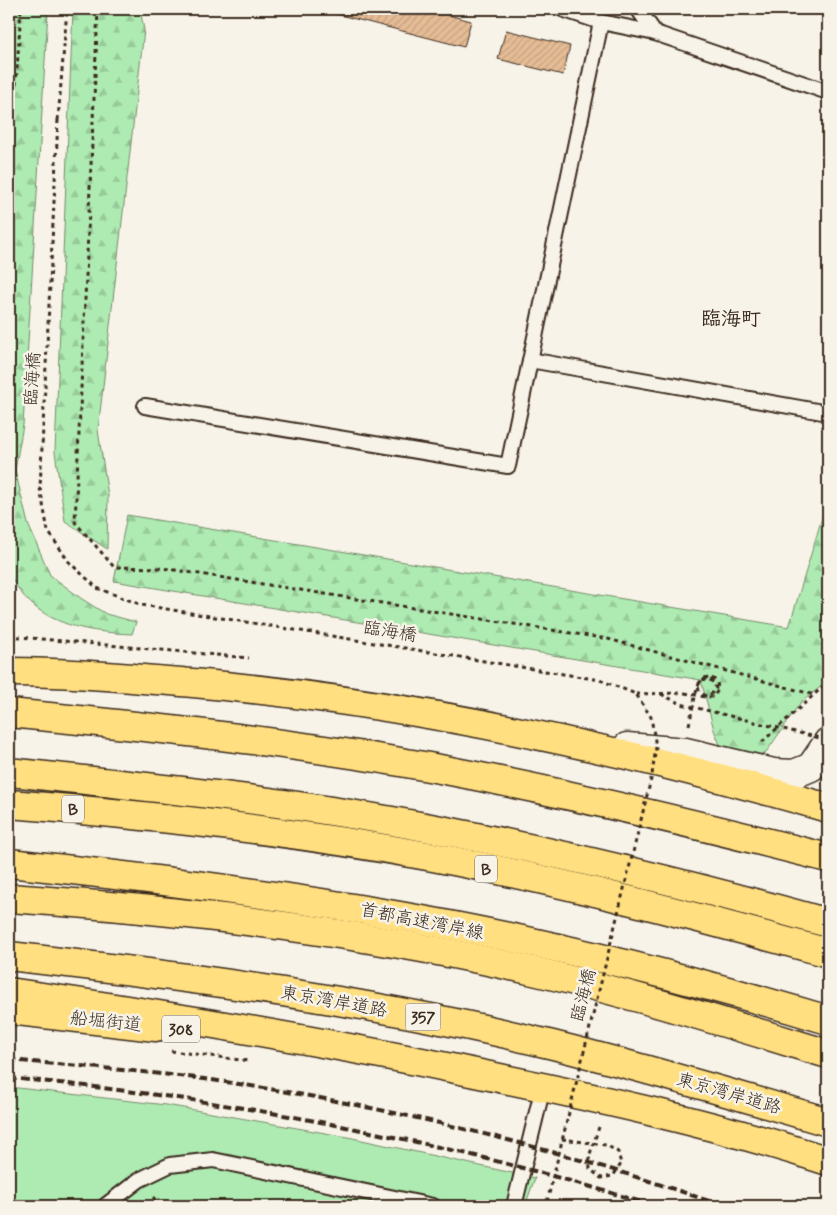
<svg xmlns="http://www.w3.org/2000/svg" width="837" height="1215" font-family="Mynerve,'Klee One',sans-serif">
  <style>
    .forest { fill: url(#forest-firs); stroke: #748a68 }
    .park { fill: #aeebb2; stroke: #748a68 }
    .building { fill: url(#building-hatch); stroke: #3b2a1e }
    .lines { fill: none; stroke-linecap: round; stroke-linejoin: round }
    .service-casing { stroke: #3b2a1e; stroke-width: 18 }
    .tertiary-casing { stroke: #3b2a1e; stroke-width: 31 }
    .primary-casing { stroke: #3b2a1e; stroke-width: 31 }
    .trunk-casing { stroke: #3b2a1e; stroke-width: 31 }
    .motorway-casing { stroke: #3b2a1e; stroke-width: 31 }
    .path { stroke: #3b2a1e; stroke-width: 3; stroke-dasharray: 4 4; stroke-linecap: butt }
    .service { stroke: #f7f3e8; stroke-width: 14 }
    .tertiary { stroke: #f7f3e8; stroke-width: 28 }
    .primary { stroke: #ffdf80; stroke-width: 28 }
    .trunk { stroke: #ffdf80; stroke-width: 28 }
    .motorway { stroke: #ffdf80; stroke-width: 28 }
    .rail { stroke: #3b2a1e; stroke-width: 4; stroke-dasharray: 8 4; stroke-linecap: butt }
    .path-bridge { stroke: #3b2a1e; stroke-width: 3; stroke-dasharray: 4 4; stroke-linecap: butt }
    .labels { text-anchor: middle; stroke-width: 5; stroke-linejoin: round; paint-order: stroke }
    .shield { fill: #f7f3e8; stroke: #73665b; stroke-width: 1 }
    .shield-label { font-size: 16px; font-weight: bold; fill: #3b2a1e }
    .street-label { font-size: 18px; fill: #3b2a1e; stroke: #f7f3e8 }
    .quarter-label { font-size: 20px; font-weight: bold; fill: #3b2a1e; stroke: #f7f3e8 }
  </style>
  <defs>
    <pattern id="forest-firs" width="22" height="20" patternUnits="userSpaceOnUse" patternTransform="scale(1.25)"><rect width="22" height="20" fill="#aeebb2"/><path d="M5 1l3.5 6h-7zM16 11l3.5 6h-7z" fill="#97ca99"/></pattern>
    <pattern id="building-hatch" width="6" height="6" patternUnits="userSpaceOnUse" patternTransform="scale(1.25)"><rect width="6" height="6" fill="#e5bc95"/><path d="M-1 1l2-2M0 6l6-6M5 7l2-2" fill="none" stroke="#c5a280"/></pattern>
  </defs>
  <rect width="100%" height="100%" fill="#f7f3e8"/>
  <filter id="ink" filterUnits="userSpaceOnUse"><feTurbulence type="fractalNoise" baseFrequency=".02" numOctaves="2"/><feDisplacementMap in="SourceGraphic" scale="10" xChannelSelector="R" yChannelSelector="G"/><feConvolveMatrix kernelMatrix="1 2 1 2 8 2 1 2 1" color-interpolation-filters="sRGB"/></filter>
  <g filter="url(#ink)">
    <g class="forest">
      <path d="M9,9H47L48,11L23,425L15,470L28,524L50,575L82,599L106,614L136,622L132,634C82,632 31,623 9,572Z"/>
      <path d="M73,9H140L144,30L98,430L108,496L107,549L65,521L55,452Z"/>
      <path d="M828,498V681L800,703L765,754L725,757L714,730L701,680L114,581L127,515L789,627Z"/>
    </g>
    <path class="park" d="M9,1087L166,1105L348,1137L535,1178L525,1206H9Z"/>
    <g class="building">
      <path d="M317,9H426L471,21L464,47Z"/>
      <path d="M506,30L570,46L563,75L498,59Z"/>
    </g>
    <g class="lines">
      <defs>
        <g id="service">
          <path d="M562,9L601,22L655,33"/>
          <path d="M638,9L655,33L828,92"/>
          <path d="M530,360L828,413"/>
          <path d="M145,406L508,466L601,22"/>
          <path d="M105,1206L139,1180L170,1165L213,1160L433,1206"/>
          <path d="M514,1206L543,1087"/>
        </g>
        <path id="tertiary" d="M627,747L686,752L774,773L794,774L811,767L828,742"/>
        <path id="primary" d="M9,1010L156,1027"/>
        <g id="trunk">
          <path d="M9,672C70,672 131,678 193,683C408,702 621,748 828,808"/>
          <path d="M9,713C153,727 298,743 440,769C571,794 700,825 828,858"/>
          <path d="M9,956C191,977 374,1001 553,1045C645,1068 737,1095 828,1122"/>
          <path d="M9,992C168,1015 328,1042 485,1075C601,1099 716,1124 828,1161"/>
        </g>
        <g id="motorway">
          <path d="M9,772C153,787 298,802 441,830C571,855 700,887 828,923"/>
          <path d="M9,804C151,815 293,831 433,857C566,882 698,917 828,953"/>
          <path d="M9,863C140,877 270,893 400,916C544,941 688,978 828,1020"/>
          <path d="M9,898C183,910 358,931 529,970C630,993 729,1024 828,1054"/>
        </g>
      </defs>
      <use href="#service" class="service-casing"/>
      <use href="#tertiary" class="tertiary-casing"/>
      <use href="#primary" class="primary-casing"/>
      <use href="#trunk" class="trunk-casing"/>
      <use href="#motorway" class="motorway-casing"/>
      <g class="path">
        <path d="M98,9L75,522L114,567L162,568L608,639L815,695"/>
        <path d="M58,120L67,9"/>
        <path d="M9,189L21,9"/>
        <path d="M9,636L249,658"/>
        <path d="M636,694L685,693"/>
        <path d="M689,725L697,688L701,680L709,679L714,683L716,689L711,694L706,696L699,692"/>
        <path d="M762,742L828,682"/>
        <path d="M171,1051L249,1061"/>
        <path d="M599,1127L589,1157L590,1169L601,1178L613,1176L621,1164"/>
        <path d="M153,1197L160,1206"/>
      </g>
      <use href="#service" class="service"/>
      <use href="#tertiary" class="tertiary"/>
      <use href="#primary" class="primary"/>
      <use href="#trunk" class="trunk"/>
      <use href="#motorway" class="motorway"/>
      <g class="rail">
        <path d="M9,1060C81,1066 154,1072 226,1082C396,1108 562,1149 723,1206"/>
        <path d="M9,1078C227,1098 445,1140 654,1206"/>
      </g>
      <g class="path-bridge">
        <path d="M58,120L40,488L48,531L69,562L97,588L142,605L600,680L636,694L651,717L656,747L652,775L546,1206"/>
        <path d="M685,693L705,697H713L718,690L717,681L710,677L704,678L698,684L699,692"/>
        <path d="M661,694L681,704L828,740"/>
        <path d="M562,1139L606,1145L618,1152L621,1164"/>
      </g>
    </g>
  </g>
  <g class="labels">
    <g class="shield">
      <rect x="62" y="795.5" width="22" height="27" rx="4"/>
      <rect x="475" y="855.5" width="22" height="27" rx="4"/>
      <rect x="405.5" y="1003.5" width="35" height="27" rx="4"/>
      <rect x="162" y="1015.5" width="38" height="27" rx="4"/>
    </g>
    <g class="shield-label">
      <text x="73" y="815">B</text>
      <text x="486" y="875">B</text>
      <text x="423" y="1023">357</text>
      <text x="181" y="1035">308</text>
    </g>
    <g class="street-label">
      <text transform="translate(32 379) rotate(-87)" y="6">臨海橋</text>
      <text transform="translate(390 631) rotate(9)" y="6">臨海橋</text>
      <text transform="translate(422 921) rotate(11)" y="6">首都高速湾岸線</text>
      <text transform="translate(583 995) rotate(-76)" y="6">臨海橋</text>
      <text transform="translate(334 1001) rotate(10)" y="6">東京湾岸道路</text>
      <text transform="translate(106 1021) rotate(6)" y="6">船堀街道</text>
      <text transform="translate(729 1093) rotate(16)" y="6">東京湾岸道路</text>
    </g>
    <g class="quarter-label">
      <text x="731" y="325">臨海町</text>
    </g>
  </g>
  <rect width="837" height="1215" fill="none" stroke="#f7f3e8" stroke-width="30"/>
  <rect x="15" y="15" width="807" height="1185" fill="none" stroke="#3b2a1e" stroke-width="2" filter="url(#ink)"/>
</svg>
